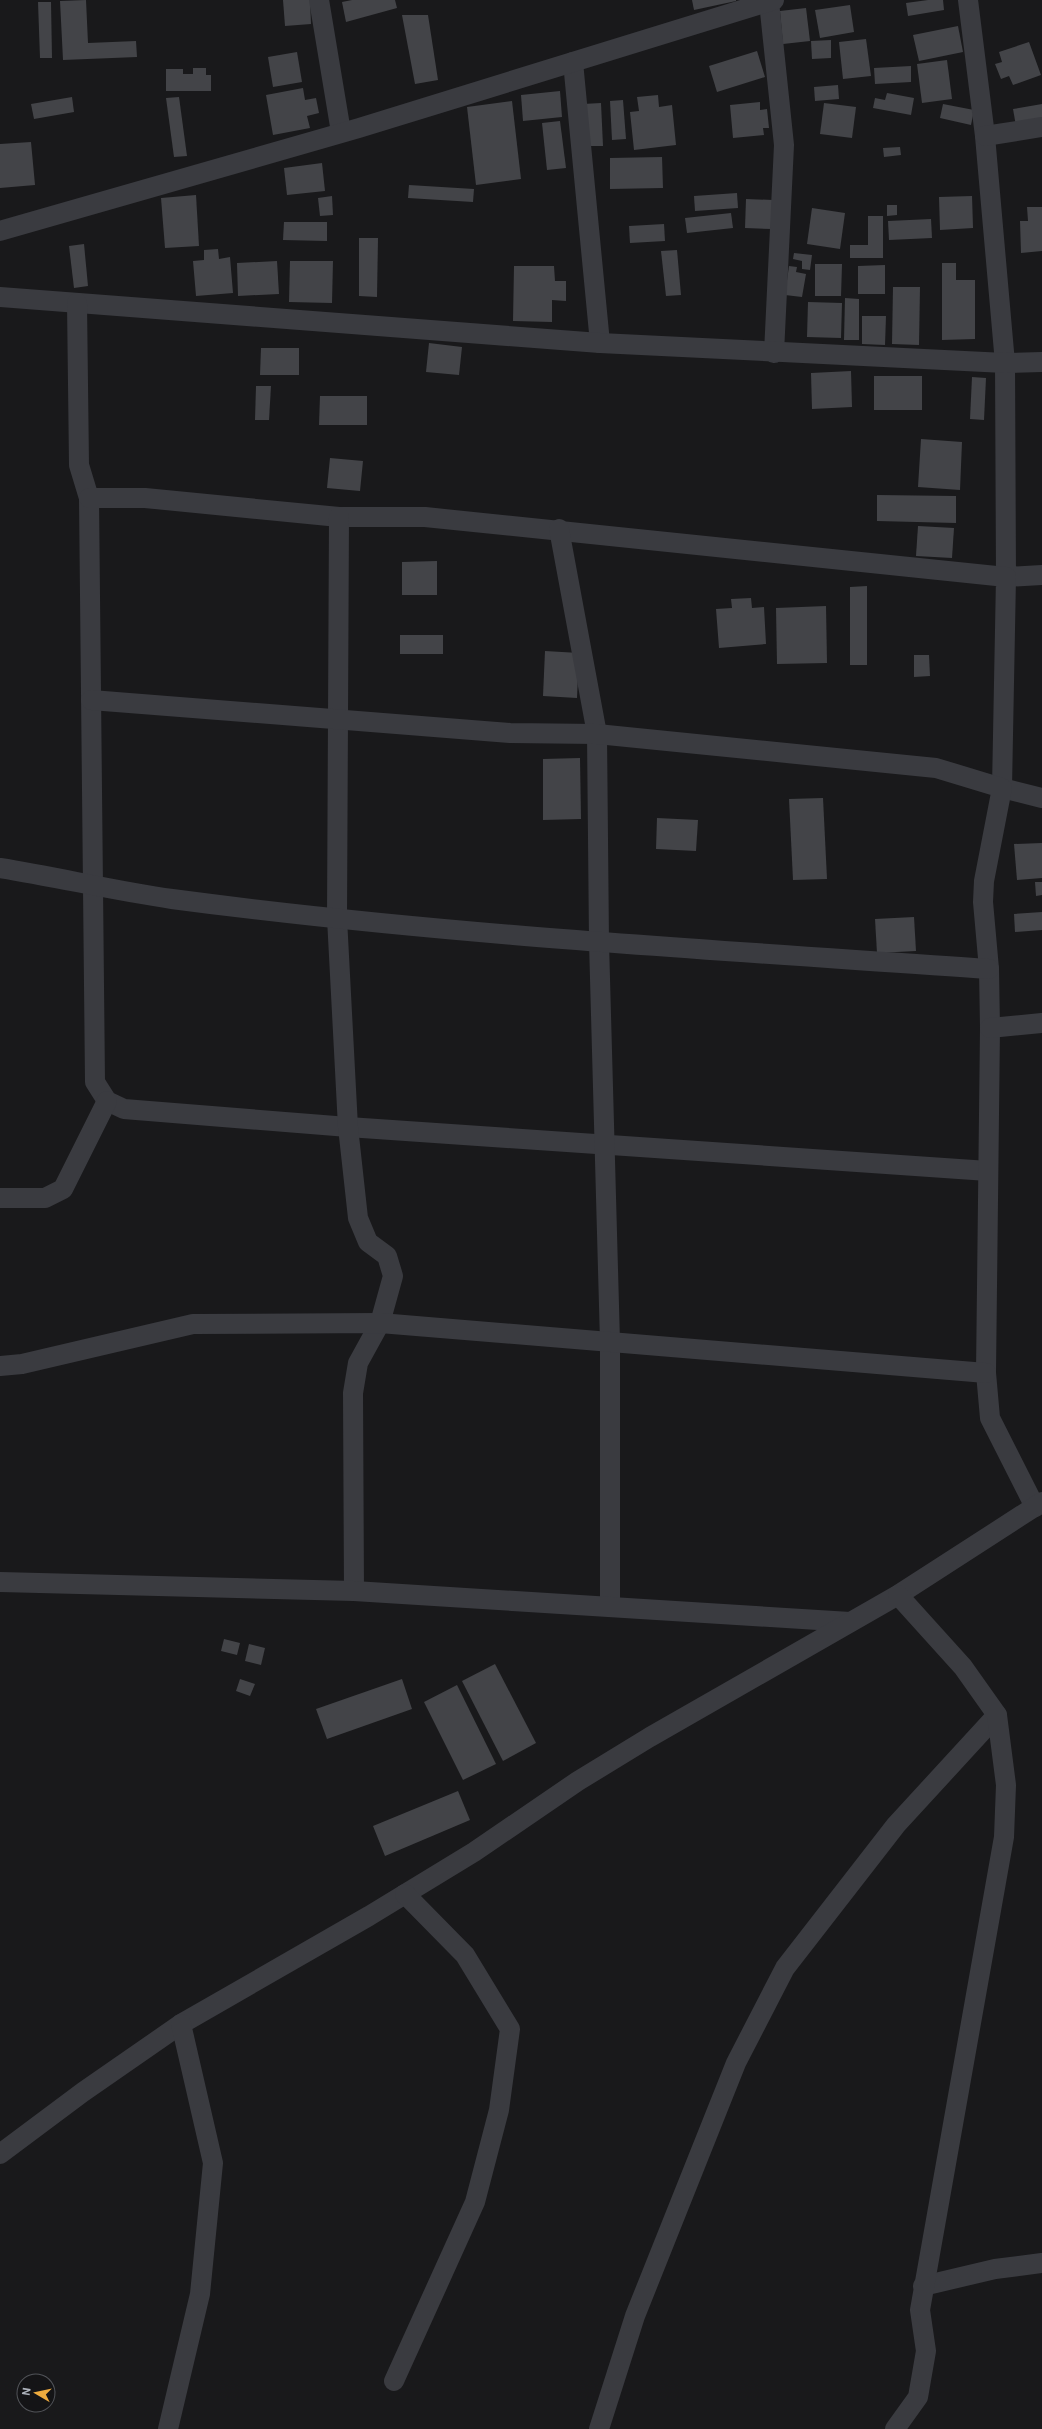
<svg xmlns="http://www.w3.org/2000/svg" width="1042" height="2429" font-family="Roboto,sans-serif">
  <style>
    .building { fill: #434448 }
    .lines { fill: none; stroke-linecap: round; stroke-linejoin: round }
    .street { stroke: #3a3b40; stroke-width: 20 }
  </style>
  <rect width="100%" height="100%" fill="#19191b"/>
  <g class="building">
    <path d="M86,0L88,43L136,41L137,57L63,60L60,1Z"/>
    <path d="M283,0H310L311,24L285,26Z"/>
    <path d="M352,0H395L397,8L346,22L342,2Z"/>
    <path d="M692,0H736V1L694,10Z"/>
    <path d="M928,0H943L944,10L908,16L906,3Z"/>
    <path d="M38,2H51L52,58H40Z"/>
    <path d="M850,5L854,32L820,38L815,10Z"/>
    <path d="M806,8L810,41L783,44L780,11Z"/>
    <path d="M402,15H428L438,80L415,84Z"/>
    <path d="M958,26L963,52L919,61L913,35Z"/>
    <path d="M866,39L871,76L843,79L839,42Z"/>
    <path d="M831,40V58L812,59L811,41Z"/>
    <path d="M1029,42L1041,75L1013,85L1009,76L1001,79L995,64L1002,62L999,52Z"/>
    <path d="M757,51L765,77L717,92L709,66Z"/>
    <path d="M297,52L302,82L273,87L268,57Z"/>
    <path d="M947,60L952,99L922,103L917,64Z"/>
    <path d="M911,66V82L875,84L874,68Z"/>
    <path d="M193,68H206V75H211V91H166V69H183V74H193Z"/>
    <path d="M838,85L839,99L815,101L814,87Z"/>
    <path d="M303,88L305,100L316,98L319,113L307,116L310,128L273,135L266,95Z"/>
    <path d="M560,91L562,117L523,121L521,95Z"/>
    <path d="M887,93L914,98L911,115L873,108L875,98L885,100Z"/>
    <path d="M658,95L659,107L672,105L676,145L634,150L630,112L639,111L637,97Z"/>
    <path d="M72,97L74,112L34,119L31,104Z"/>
    <path d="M179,97L187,156L174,157L166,98Z"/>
    <path d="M623,100L626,139L612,140L610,101Z"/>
    <path d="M512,101L521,179L476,185L467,107Z"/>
    <path d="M760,102V110L767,109L769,128H763L764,135L733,138L730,105Z"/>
    <path d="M601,103L603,146H585L583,104Z"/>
    <path d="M824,103L856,107L852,138L820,134Z"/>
    <path d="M943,104L974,110L971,125L940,118Z"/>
    <path d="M1042,104V121L1016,126L1013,109Z"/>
    <path d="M560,121L566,168L547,170L542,123Z"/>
    <path d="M31,142L35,185L0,188V144Z"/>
    <path d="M900,147L901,155L884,157L883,148Z"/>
    <path d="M662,157L663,188L610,189V158Z"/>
    <path d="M322,163L325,191L287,195L284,168Z"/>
    <path d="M409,185L474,189L473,202L408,198Z"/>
    <path d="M737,193L738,208L695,211L694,196Z"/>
    <path d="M196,195L199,246L165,248L161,198Z"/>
    <path d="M332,196L333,215L320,216L318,198Z"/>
    <path d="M972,196L973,228L940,230L939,197Z"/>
    <path d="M746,199L773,200L772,229L745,228Z"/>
    <path d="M887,205H897V215L887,216Z"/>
    <path d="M1027,207H1042V251L1021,253L1020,221H1028Z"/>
    <path d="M812,208L845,213L840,249L807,244Z"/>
    <path d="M731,213L733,228L687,233L685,218Z"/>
    <path d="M868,216H883V258H850V245H868Z"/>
    <path d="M931,219L932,238L889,240L888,221Z"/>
    <path d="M284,222H327V241L283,240Z"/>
    <path d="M664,224L665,241L630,243L629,226Z"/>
    <path d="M359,238H378L377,297L359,296Z"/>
    <path d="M84,244L88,286L74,288L69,246Z"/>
    <path d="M218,249L219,259L230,257L233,293L196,296L193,261L204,260V250Z"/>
    <path d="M677,250L681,295L666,296L661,251Z"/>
    <path d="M794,253L812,255L810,270L802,269V261L793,259Z"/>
    <path d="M277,261L279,294L238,296L237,263Z"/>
    <path d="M290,261H333L332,303L289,302Z"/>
    <path d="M942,263H956V280H975V339L942,340Z"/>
    <path d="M815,264H842L841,296H815Z"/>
    <path d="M885,265V294H858V266Z"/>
    <path d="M514,266H554L555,281H566V301L552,300V322L513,321Z"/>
    <path d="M789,266L797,267L796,272L806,274L802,297L785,295Z"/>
    <path d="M893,287H920L919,345L892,344Z"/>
    <path d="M845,298L859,299V340H844Z"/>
    <path d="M808,302L842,303L841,338L807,337Z"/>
    <path d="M862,316H886L885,345L862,344Z"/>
    <path d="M429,343L462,347L459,375L426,372Z"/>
    <path d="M261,348H299V375H260Z"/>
    <path d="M851,371L852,407L812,409L811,373Z"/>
    <rect x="874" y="376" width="48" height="34"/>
    <path d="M972,377L986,378L984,420L970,419Z"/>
    <path d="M256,386H271L269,420H255Z"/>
    <path d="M320,396H367V425H319Z"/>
    <path d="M921,439L962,442L960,490L918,487Z"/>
    <path d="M330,458L363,461L360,491L327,488Z"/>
    <path d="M877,495L956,496V523L877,521Z"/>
    <path d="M918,526L954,528L952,558L916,556Z"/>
    <path d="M437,561V595H402V562Z"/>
    <path d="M867,586V665H850V587Z"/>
    <path d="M751,598L752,608L764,607L766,644L719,648L716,609L732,608L731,599Z"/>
    <path d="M826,606L827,663L777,664L776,608Z"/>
    <rect x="400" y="635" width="43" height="19"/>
    <path d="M545,651L579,653L577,698L543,696Z"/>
    <path d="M914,655H929L930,676L914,677Z"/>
    <path d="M580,758L581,819L543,820V759Z"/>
    <path d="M823,798L827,879L793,880L789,799Z"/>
    <path d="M657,818L698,820L696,851L656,849Z"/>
    <path d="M1042,843V878L1017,880L1014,844Z"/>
    <path d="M1035,882H1042V895L1036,896Z"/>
    <path d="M1042,912V930L1015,932L1014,914Z"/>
    <path d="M914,917L916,951L877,953L875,919Z"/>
    <path d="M224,1639L240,1643L237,1655L221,1651Z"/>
    <path d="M249,1644L265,1648L261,1665L245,1661Z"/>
    <path d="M495,1664L536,1743L503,1761L462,1681Z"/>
    <path d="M240,1679L255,1684L250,1696L236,1691Z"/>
    <path d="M402,1679L412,1709L327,1739L316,1709Z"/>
    <path d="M457,1685L496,1764L463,1780L424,1702Z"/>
    <path d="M458,1791L470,1820L385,1856L373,1826Z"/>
  </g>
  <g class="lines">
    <g class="street">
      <path d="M319,0L341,132"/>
      <path d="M968,0L985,136L1005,363L1006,577L1042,575"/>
      <path d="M769,2L784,145L774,353"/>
      <path d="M573,62L600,343"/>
      <path d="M985,136L1042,127"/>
      <path d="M0,231L359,128L774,0"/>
      <path d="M0,297L600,343L1005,363L1042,362"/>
      <path d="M77,303L79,465L89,498L95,1082L107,1101L124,1109L348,1127L988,1171"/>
      <path d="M89,498H145L339,517H425L1006,577L1002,788L1042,798"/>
      <path d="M339,517L337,918L348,1127L358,1218L368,1242L387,1256L393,1276L380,1323L358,1363L353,1393L354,1591"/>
      <path d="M559,529L597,734L599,942L610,1342V1607"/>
      <path d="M91,700L510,733L597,734L936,768L1002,788L984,881L983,902L989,969L990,1028L986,1373L990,1418L1035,1507"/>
      <path d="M0,868C57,877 115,891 172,899C443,935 717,950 989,969"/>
      <path d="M990,1028L1042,1023"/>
      <path d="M0,1198H45L63,1189L107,1101"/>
      <path d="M0,1366L22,1364L193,1324L380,1323L986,1373"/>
      <path d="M0,1582L354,1591L850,1622"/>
      <path d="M0,2154L83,2092L181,2024L369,1916L474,1852L578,1781L650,1737L898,1595L1042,1502"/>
      <path d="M923,2286L995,2269L1042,2263"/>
      <path d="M394,2381L475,2202L499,2110L510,2029L465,1955L405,1894"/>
      <path d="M168,2429L200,2294L213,2163L181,2024"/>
      <path d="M599,2429L635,2316L736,2063L785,1968L896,1825L997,1715"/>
      <path d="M895,2429L918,2397L926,2351L920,2310L1004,1837L1006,1785L997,1715L963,1667L898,1595"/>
    </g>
  </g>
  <g transform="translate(36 2393) rotate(279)"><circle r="19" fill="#141416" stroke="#515358"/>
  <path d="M0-3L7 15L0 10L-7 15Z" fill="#eeab3e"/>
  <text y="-6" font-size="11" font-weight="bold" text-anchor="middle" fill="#acb1ba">N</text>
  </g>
</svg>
